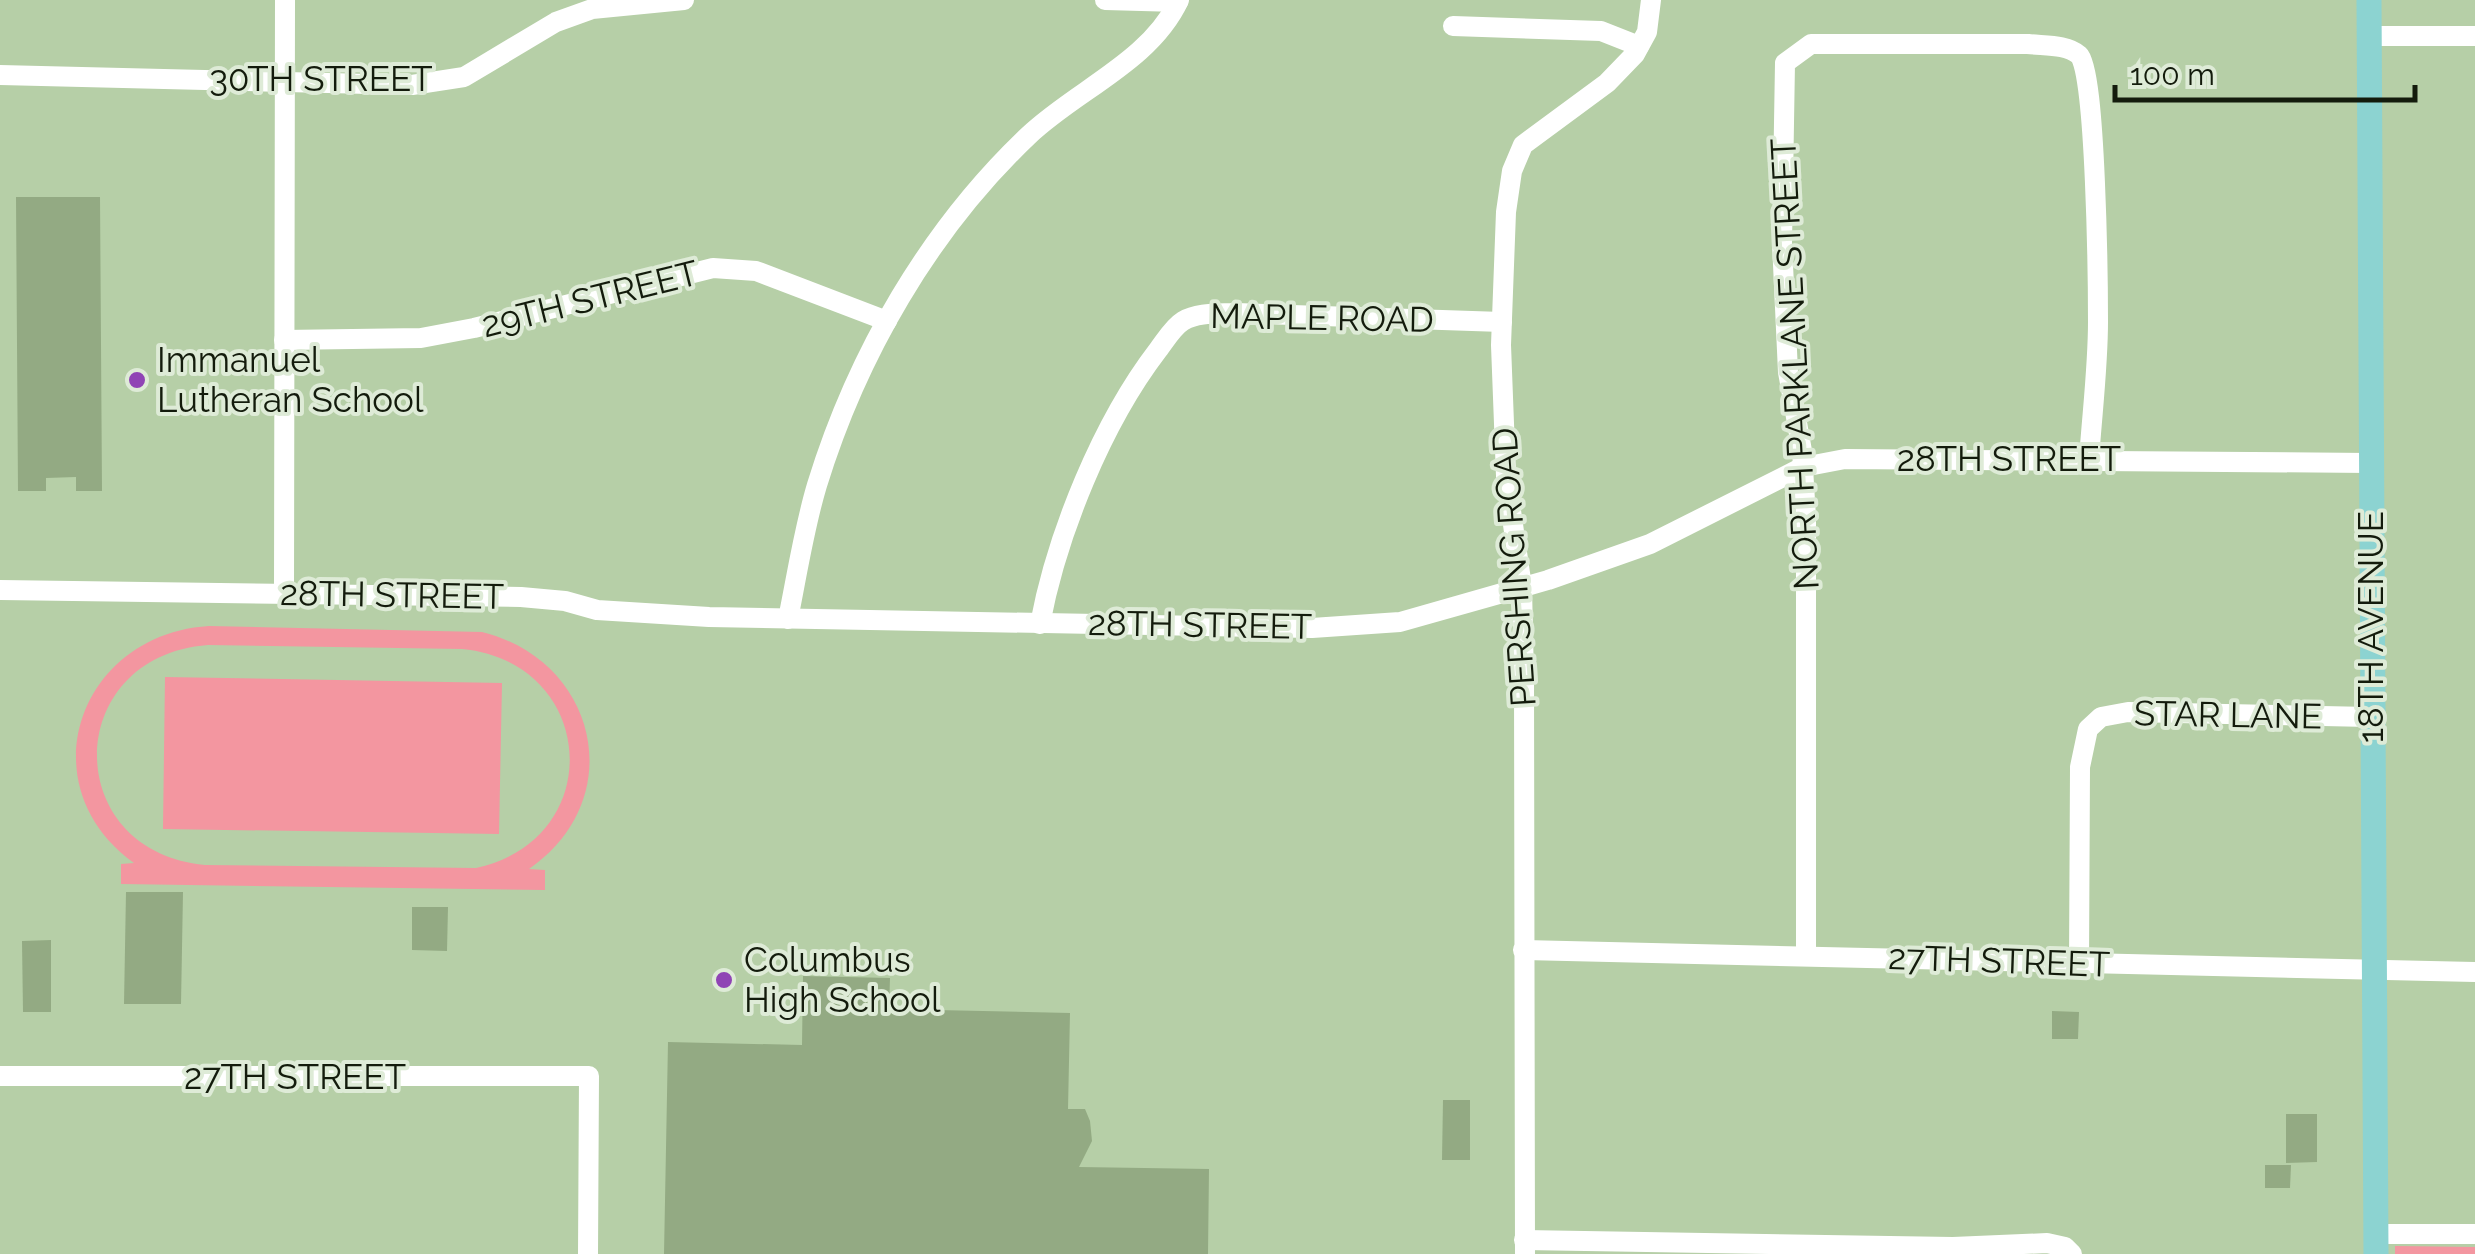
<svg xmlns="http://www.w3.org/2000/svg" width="2475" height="1254" font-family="Raleway,sans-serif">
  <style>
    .green { fill: #f396a0; fill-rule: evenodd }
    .building { fill: #93aa83 }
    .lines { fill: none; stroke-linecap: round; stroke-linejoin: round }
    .minor { stroke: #fff; stroke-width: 20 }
    .major { stroke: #8cd3d1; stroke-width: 25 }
    .poi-dot { fill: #9044b5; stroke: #deebd7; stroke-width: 4 }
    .labels { text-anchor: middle; stroke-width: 8; stroke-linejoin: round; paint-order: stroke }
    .street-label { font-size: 35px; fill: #131b0c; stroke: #deebd7 }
    .poi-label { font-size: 35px; fill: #131b0c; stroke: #deebd7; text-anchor: start }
  </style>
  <rect width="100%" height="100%" fill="#b6cfa7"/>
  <g class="green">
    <path d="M209,626L482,632C598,661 630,799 529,869L545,870V890L121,884V864L134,863C26,785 79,634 209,626ZM208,645L462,649C597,662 609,839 476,868L205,865C59,851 62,656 208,645Z"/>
    <path d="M165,677L502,683L499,834L163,829Z"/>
    <path d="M2395,1246L2475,1247V1254H2395Z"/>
  </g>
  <g class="building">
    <path d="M16,197H100L102,491H76V477L46,478V491H18Z"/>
    <path d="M126,892H183L181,1004H124Z"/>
    <path d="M412,907H448L447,951L412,950Z"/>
    <path d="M51,940V1012H23L22,941Z"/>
    <path d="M803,976L890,978L889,1009L1070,1013L1068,1109H1085L1090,1121L1092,1141L1079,1167L1209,1169L1208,1254H664L668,1042L802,1045Z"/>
    <path d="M2052,1011L2079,1012L2078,1039H2052Z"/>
    <path d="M1443,1100H1470V1160H1442Z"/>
    <path d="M2286,1114H2317V1162L2286,1163Z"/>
    <path d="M2265,1165H2291L2290,1188H2265Z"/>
  </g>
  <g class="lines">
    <g class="minor">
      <path d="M1105,0L1178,2"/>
      <path d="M1453,26L1601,31L1639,46"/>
      <path d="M2369,36H2475"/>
      <path d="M0,75L412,85L464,77L556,22L592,9L684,0"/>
      <path d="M284,340L421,338L474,328L713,268L756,271L887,321"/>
      <path d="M0,590L521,597L565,601L597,610L709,617L1312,628L1400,622L1548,580L1650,544L1803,467L1845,459L2370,463"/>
      <path d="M284,594L285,0"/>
      <path d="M788,619C797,575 804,528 817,485C857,355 929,230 1028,136C1076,90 1150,62 1179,0"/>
      <path d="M1040,624C1057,534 1102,423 1158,350C1165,341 1173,327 1183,321C1198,312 1219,314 1236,313L1502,322"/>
      <path d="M1523,950L2475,972"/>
      <path d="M1806,954V517L1802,451L1788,372L1782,243L1785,63L1811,44H2028C2044,46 2067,44 2079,55C2096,70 2098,286 2098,322C2098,367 2092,414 2089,460"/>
      <path d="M2079,965L2080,767L2088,729L2101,717L2128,712L2370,717"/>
      <path d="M0,1076H589L588,1254"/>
      <path d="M2376,1234H2475"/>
      <path d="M1524,1240L1953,1247L2047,1243L2065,1247L2072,1254"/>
      <path d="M1525,1254L1524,679L1522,587L1506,476L1501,345L1506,212L1512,171L1523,145L1607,83L1635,54L1647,32L1651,0"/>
    </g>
    <path class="major" d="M2369,0L2376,1254"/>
  </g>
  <g class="poi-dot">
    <circle cx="137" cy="380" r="10"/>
    <circle cx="724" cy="980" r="10"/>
  </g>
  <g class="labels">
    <g class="street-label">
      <text x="321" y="91">30TH STREET</text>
      <text transform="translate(590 299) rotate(-14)" y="12">29TH STREET</text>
      <text transform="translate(1322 318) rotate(1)" y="12">MAPLE ROAD</text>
      <text transform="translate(1795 364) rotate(-93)" y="12">NORTH PARKLANE STREET</text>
      <text x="2009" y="471">28TH STREET</text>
      <text transform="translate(1514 567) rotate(-94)" y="12">PERSHING ROAD</text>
      <text transform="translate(392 595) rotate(1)" y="12">28TH STREET</text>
      <text transform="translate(1200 625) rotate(1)" y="12">28TH STREET</text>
      <text transform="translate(2371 627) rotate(-90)" y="12">18TH AVENUE</text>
      <text transform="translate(2228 715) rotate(1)" y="12">STAR LANE</text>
      <text transform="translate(1999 961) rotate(2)" y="12">27TH STREET</text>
      <text x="295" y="1089">27TH STREET</text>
    </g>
    <g class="poi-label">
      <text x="157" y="372">Immanuel<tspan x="157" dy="40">Lutheran School</tspan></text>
      <text x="744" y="972">Columbus<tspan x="744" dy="40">High School</tspan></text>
    </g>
  </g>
  <path d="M2115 85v15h300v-15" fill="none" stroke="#131b0c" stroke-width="5"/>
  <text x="2130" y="85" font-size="30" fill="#131b0c" stroke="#deebd7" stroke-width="8" paint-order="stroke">100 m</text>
</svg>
